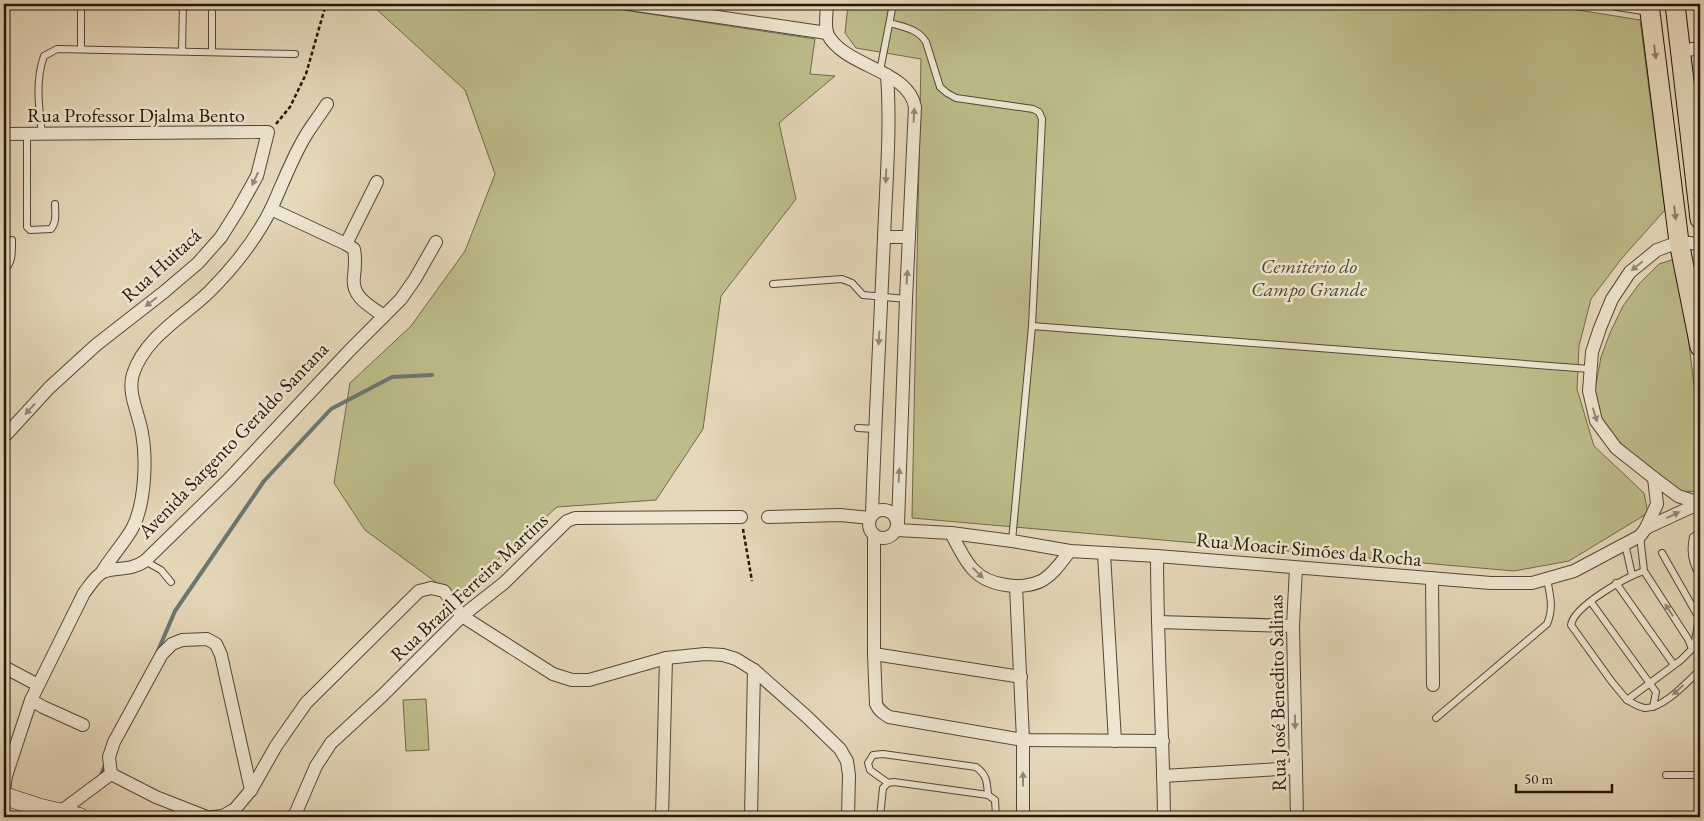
<svg xmlns="http://www.w3.org/2000/svg" width="1704" height="821" font-family="'EB Garamond',serif">
  <style>
    .green { fill: #bdbc8a; stroke: #70694a }
    .lines { fill: none; stroke-linecap: round; stroke-linejoin: round }
    .stream { stroke: #6a7772; stroke-width: 4 }
    .lane-casing { stroke: #544636; stroke-width: 8 }
    .street-casing { stroke: #544636; stroke-width: 14 }
    .secondary-casing { stroke: #24160a; stroke-width: 19 }
    .primary-casing { stroke: #24160a; stroke-width: 21 }
    .path { stroke: #24160a; stroke-width: 2.5; stroke-dasharray: 4 2.5; stroke-linecap: butt }
    .lane { stroke: #efe6d2; stroke-width: 6 }
    .street { stroke: #efe6d2; stroke-width: 12 }
    .secondary { stroke: #efe6d2; stroke-width: 18 }
    .primary { stroke: #e6d8ba; stroke-width: 19 }
    .oneway { fill: #8f816b }
    .oneway2 { fill: #948878 }
    .labels { text-anchor: middle; stroke-width: 5; stroke-linejoin: round; paint-order: stroke }
    .street-label { font-size: 20px; fill: #24160a; stroke: #efe6d2 }
    .park-label { font-size: 20px; font-style: italic; fill: #524830; stroke: #efe6d2 }
  </style>
  <rect width="100%" height="100%" fill="#e6d8ba"/>
  <filter id="stains"><feTurbulence type="fractalNoise" baseFrequency=".004" numOctaves="4"/><feColorMatrix values="0 0 0 0 .2 0 0 0 0 .09 0 0 0 0 .02 0 0 0 .5 -.17"/></filter>
  <radialGradient id="worn" r=".72"><stop offset=".6" stop-color="#630" stop-opacity="0"/><stop offset="1" stop-color="#630" stop-opacity=".3"/></radialGradient>
  <g class="green">
    <path d="M347,4H584L815,39L810,74L835,76L779,123L796,199L721,296L703,429L656,500L557,507L456,597L365,530L334,483L350,383L411,326L465,251L495,174L465,90L375,8Z"/>
    <path d="M848,4H1541L1640,20L1665,210L1622,258L1591,299L1579,346L1577,389L1594,446L1644,493L1648,513L1569,561L1514,571L912,518L921,59L856,48L845,33Z"/>
    <path d="M1678,258L1700,432V491L1681,492L1638,459L1617,440L1602,419L1595,390L1601,357L1610,333L1623,306L1639,284L1659,264Z"/>
    <path d="M426,699L429,750L406,751L403,700Z"/>
  </g>
  <g class="lines">
    <g class="stream">
      <path d="M157,653L175,611L264,481L331,409L392,377L432,375"/>
      <path d="M100,777L106,763"/>
    </g>
    <defs>
      <g id="lane">
        <path d="M212,12V52"/>
        <path d="M890,23C904,27 918,29 926,42L940,87L947,93L956,98L1033,109L1039,112L1042,119L1032,326L1012,541"/>
        <path d="M81,49V4"/>
        <path d="M182,51L183,4"/>
        <path d="M880,71L893,4"/>
        <path d="M27,134V227L30,230L51,229C57,222 55,213 55,204"/>
        <path d="M42,134C39,107 35,81 44,56L57,49L295,54"/>
        <path d="M4,270C13,263 12,251 12,240"/>
        <path d="M773,284L842,279L852,283L863,295L906,299"/>
        <path d="M1032,326L1590,369"/>
        <path d="M858,428L874,429"/>
        <path d="M1700,532L1693,537C1690,551 1691,563 1700,575"/>
        <path d="M1640,536L1644,571L1688,639L1692,649"/>
        <path d="M1625,544L1632,575"/>
        <path d="M145,561L161,570L171,582"/>
        <path d="M1644,571C1626,577 1574,606 1571,625L1612,682L1627,700L1681,660L1692,649L1695,641L1699,618L1662,553"/>
        <path d="M1616,583L1674,665"/>
        <path d="M1591,602L1656,692L1653,707"/>
        <path d="M1627,700C1633,703 1638,707 1645,708C1663,709 1687,682 1700,670"/>
        <path d="M1436,718L1547,624C1554,608 1550,595 1547,579"/>
        <path d="M1666,775H1700"/>
        <path d="M888,783L870,770L868,763L873,755L883,754L976,767C987,775 987,782 988,795"/>
        <path d="M880,817L883,788L888,783L894,782L988,795L995,800L996,817"/>
      </g>
      <g id="street">
        <path d="M630,4L827,33"/>
        <path d="M827,4C827,12 824,27 828,35C845,67 909,70 915,107L906,299L898,524"/>
        <path d="M1617,4L1650,9"/>
        <path d="M1681,51L1700,48"/>
        <path d="M4,134L268,132L257,176L238,210L221,237L198,263L164,292L96,345L49,388L4,437"/>
        <path d="M271,209L346,244L354,249C356,259 355,267 354,277C351,297 370,306 384,316"/>
        <path d="M884,237H909"/>
        <path d="M346,244L377,182"/>
        <path d="M1699,503L1678,496L1654,478L1616,448L1596,421L1589,391L1592,352L1600,328L1612,299L1630,272L1657,250L1679,242L1700,244"/>
        <circle cx="883" cy="524" r="14"/>
        <path d="M872,514C875,422 880,330 884,238C886,184 891,129 887,75"/>
        <path d="M768,517L840,515L870,518"/>
        <path d="M1646,528L1657,504L1654,478"/>
        <path d="M897,530L951,533L1012,541L1070,551L1157,556L1491,583H1532L1574,571L1640,536L1646,528L1700,503"/>
        <path d="M951,533C965,560 973,581 1006,585C1017,587 1031,586 1041,581C1053,575 1062,561 1070,551"/>
        <path d="M874,535V654L876,704C879,711 883,713 889,717L1023,740L1163,741"/>
        <path d="M1104,554L1115,741"/>
        <path d="M1157,556C1157,643 1163,730 1164,817"/>
        <path d="M1296,568L1293,626L1297,817"/>
        <path d="M102,572C111,557 124,543 132,529C145,505 147,460 142,433C139,414 127,393 133,374C145,337 183,317 209,292C234,267 257,238 272,207C283,183 292,158 306,135C312,125 320,115 327,104"/>
        <path d="M1432,578L1433,685"/>
        <path d="M1016,586L1023,740V817"/>
        <path d="M1158,622L1293,626"/>
        <path d="M874,654L1021,677"/>
        <path d="M4,667L38,685"/>
        <path d="M31,700L43,707L83,725"/>
        <path d="M1163,776L1296,768"/>
        <path d="M4,791L6,776L31,700L84,593C89,587 95,576 103,572C117,566 129,572 145,561L229,479L350,350L401,299L415,279L436,242"/>
        <path d="M60,812L111,774"/>
        <path d="M207,817L156,797L111,774L109,757L114,742L162,654L172,644L182,640L207,639L216,644L221,655L251,790"/>
        <path d="M212,817L223,816L235,809L251,790L276,746L306,703L419,591L431,588L444,591L462,616L553,674L572,680H589L666,658L705,654L723,655L736,659L754,670L806,716L840,749L847,761L849,775L848,817"/>
        <path d="M294,817L316,766L331,743L383,695L462,616L504,583L567,521L575,518L741,517"/>
        <path d="M662,817L666,658"/>
        <path d="M751,817L754,670"/>
      </g>
      <path id="secondary" d="M4,796L41,808L80,817"/>
      <g id="primary">
        <path d="M1649,4L1679,242L1700,347"/>
        <path d="M1675,4L1700,219"/>
      </g>
    </defs>
    <use href="#lane" class="lane-casing"/>
    <use href="#street" class="street-casing"/>
    <use href="#secondary" class="secondary-casing"/>
    <use href="#primary" class="primary-casing"/>
    <g class="path">
      <path d="M276,124L290,107L306,74L326,4"/>
      <path d="M743,529L752,581"/>
    </g>
    <use href="#lane" class="lane"/>
    <use href="#street" class="street"/>
    <use href="#secondary" class="secondary"/>
    <use href="#primary" class="primary"/>
  </g>
  <defs><path id="oneway-solid" d="M-6-.8H1V-3.2L6.5 0L1 3.2V.8H-6Z" transform="scale(1.25)"/></defs>
  <g class="oneway">
    <use href="#oneway-solid" transform="translate(1655 52) rotate(83)"/>
    <use href="#oneway-solid" transform="translate(1675 213) rotate(83)"/>
  </g>
  <g class="oneway2">
    <use href="#oneway-solid" transform="translate(914 115) rotate(-87)"/>
    <use href="#oneway-solid" transform="translate(886 176) rotate(92)"/>
    <use href="#oneway-solid" transform="translate(255 179) rotate(115)"/>
    <use href="#oneway-solid" transform="translate(1637 266) rotate(141)"/>
    <use href="#oneway-solid" transform="translate(907 277) rotate(-87)"/>
    <use href="#oneway-solid" transform="translate(151 302) rotate(142)"/>
    <use href="#oneway-solid" transform="translate(879 338) rotate(93)"/>
    <use href="#oneway-solid" transform="translate(30 409) rotate(133)"/>
    <use href="#oneway-solid" transform="translate(1595 415) rotate(73)"/>
    <use href="#oneway-solid" transform="translate(899 475) rotate(-87)"/>
    <use href="#oneway-solid" transform="translate(1673 515) rotate(-25)"/>
    <use href="#oneway-solid" transform="translate(978 573) rotate(44)"/>
    <use href="#oneway-solid" transform="translate(1669 610) rotate(-123)"/>
    <use href="#oneway-solid" transform="translate(1678 690) rotate(138)"/>
    <use href="#oneway-solid" transform="translate(1295 722) rotate(89)"/>
    <use href="#oneway-solid" transform="translate(1023 779) rotate(-90)"/>
  </g>
  <g class="labels">
    <g class="street-label">
      <text x="136" y="122">Rua Professor Djalma Bento</text>
      <text transform="translate(161 265) rotate(-42)" y="7">Rua Huitacá</text>
      <text transform="translate(233 440) rotate(-46)" y="7">Avenida Sargento Geraldo Santana</text>
      <text transform="translate(1309 549) rotate(5)" y="7">Rua Moacir Simões da Rocha</text>
      <text transform="translate(469 587) rotate(-43)" y="7">Rua Brazil Ferreira Martins</text>
      <text transform="translate(1277 693) rotate(-91)" y="7">Rua José Benedito Salinas</text>
    </g>
    <g class="park-label">
      <text x="1309" y="273">Cemitério do<tspan x="1309" dy="23">Campo Grande</tspan></text>
    </g>
  </g>
  <rect width="1704" height="821" fill="none" stroke="#e6d8ba" stroke-width="20"/>
  <rect x="5" y="5" width="1694" height="811" fill="none" stroke="#24160a" stroke-width="2.5"/>
  <rect x="10" y="10" width="1684" height="801" fill="none" stroke="#24160a"/>
  <path d="M1516 784v8h96v-8" fill="none" stroke="#24160a" stroke-width="2.5"/>
  <text x="1524" y="784" font-size="15" fill="#24160a" stroke="#efe6d2" stroke-width="4" paint-order="stroke">50 m</text>
  <rect width="100%" height="100%" filter="url(#stains)"/>
  <rect width="100%" height="100%" fill="url(#worn)"/>
</svg>
